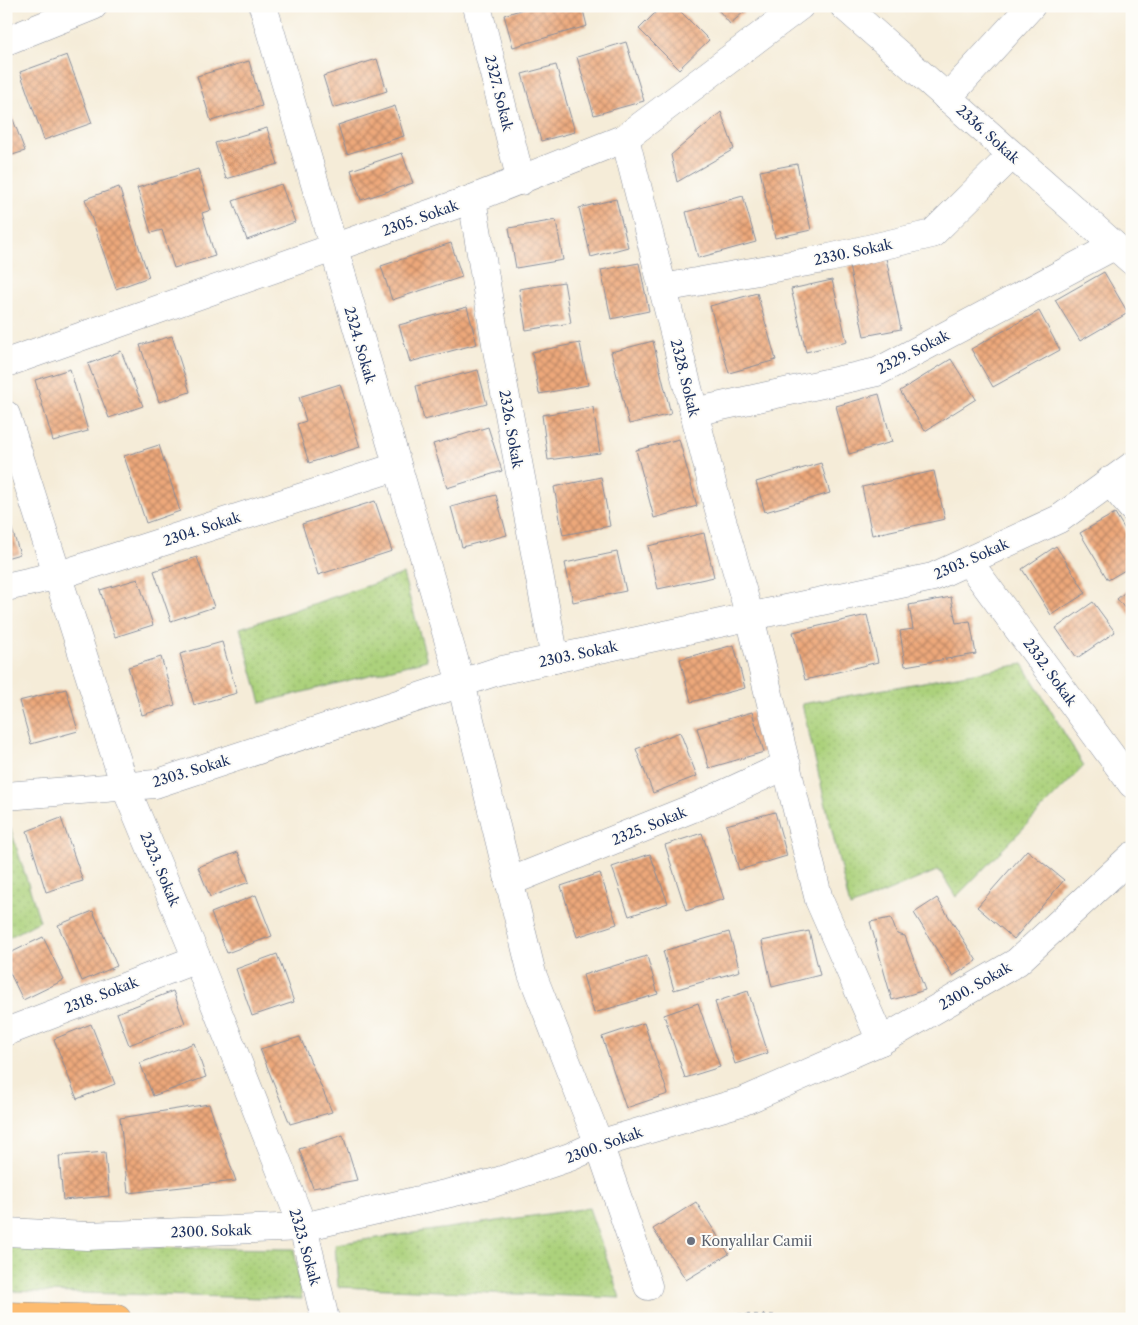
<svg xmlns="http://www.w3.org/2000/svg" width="1138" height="1325" font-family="'Libre Caslon Text',serif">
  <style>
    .park { fill: url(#park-dots); stroke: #64806c }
    .building { fill: url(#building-cross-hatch) }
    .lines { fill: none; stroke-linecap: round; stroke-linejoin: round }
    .minor-casing { stroke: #888e9b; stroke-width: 29 }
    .trunk-casing { stroke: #888e9b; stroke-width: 29 }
    .path { stroke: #888e9b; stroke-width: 3; stroke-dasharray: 4 4; stroke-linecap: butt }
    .minor { stroke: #fff; stroke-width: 28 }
    .trunk { stroke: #fdbc70; stroke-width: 28 }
    .worship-dot { fill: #6b7280; stroke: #fdfcf7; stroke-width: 2 }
    .labels { text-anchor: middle; stroke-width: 4; stroke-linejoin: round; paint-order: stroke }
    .street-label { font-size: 14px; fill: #1b2f5e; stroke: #fdfcf7 }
    .worship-label { font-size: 14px; fill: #5b616d; stroke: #fdfcf7; text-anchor: start }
  </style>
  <defs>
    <pattern id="park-dots" width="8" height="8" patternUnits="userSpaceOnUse" patternTransform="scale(1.25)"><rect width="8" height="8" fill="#acd17b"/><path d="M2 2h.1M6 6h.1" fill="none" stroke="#93b46d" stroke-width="1.8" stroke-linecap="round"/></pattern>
    <pattern id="building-cross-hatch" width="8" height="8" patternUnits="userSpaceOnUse" patternTransform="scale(1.25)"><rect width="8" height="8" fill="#eda87a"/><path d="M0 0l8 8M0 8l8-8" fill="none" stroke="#bf8967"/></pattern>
  </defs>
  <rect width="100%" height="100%" fill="#fdfcf7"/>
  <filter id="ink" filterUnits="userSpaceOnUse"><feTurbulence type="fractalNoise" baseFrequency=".02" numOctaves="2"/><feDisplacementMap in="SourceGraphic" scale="10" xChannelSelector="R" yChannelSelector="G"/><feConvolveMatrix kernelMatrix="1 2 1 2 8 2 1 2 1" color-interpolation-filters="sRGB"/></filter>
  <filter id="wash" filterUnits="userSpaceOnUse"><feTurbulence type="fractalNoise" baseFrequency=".0096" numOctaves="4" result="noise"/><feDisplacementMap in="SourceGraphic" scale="20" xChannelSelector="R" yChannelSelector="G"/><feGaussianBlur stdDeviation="1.12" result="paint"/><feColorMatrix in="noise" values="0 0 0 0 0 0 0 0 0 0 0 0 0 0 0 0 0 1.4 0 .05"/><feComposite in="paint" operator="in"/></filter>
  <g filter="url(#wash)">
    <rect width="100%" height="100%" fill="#f5ecd8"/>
    <g class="park">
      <path d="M403,574L427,660L261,703L240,628Z"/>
      <path d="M1023,664L1084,766L956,897L939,870L850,907L802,704Z"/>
      <path d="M6,821H8L40,921L6,939Z"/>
      <path d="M589,1208L620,1298L338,1287L335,1244Z"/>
      <path d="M6,1246L294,1249L302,1299L6,1291Z"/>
    </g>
    <g id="blocks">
      <g class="building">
        <path d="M533,6H582L587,26L513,47L504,15Z"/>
        <path d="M662,6H675L709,40L679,69L639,29Z"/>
        <path d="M715,6H751L730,24Z"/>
        <path d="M626,42L644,101L594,115L577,57Z"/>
        <path d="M67,55L92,123L44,140L20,72Z"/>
        <path d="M377,59L387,91L333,108L323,76Z"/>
        <path d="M249,61L262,106L211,121L197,76Z"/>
        <path d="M556,65L575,132L541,141L522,74Z"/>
        <path d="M6,101L25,151L6,157Z"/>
        <path d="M395,106L404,136L347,154L338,125Z"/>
        <path d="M721,112L734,149L677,182L671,155Z"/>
        <path d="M267,128L278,164L226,179L215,143Z"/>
        <path d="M402,153L413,183L361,200L351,170Z"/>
        <path d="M797,164L811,230L775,238L760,171Z"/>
        <path d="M198,169L211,210L202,213L215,256L174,268L162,230L151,233L137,188Z"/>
        <path d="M281,184L295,222L247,240L233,201Z"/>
        <path d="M119,187L149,277L116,289L85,199Z"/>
        <path d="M743,196L756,242L698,258L686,212Z"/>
        <path d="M616,199L628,247L591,257L579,208Z"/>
        <path d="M556,220L563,260L516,268L509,228Z"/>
        <path d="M451,243L462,277L392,300L381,266Z"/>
        <path d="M886,258L901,329L864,336L849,266Z"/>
        <path d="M639,263L649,311L611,319L601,270Z"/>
        <path d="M1104,272L1128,313L1080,341L1055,300Z"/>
        <path d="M832,280L847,342L806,352L791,289Z"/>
        <path d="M564,282L571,323L526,330L519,289Z"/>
        <path d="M757,293L776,360L729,373L710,306Z"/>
        <path d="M467,307L477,344L410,362L399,325Z"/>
        <path d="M1039,311L1060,350L993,387L971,349Z"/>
        <path d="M172,336L190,392L159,402L140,345Z"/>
        <path d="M653,341L671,414L629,424L611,352Z"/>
        <path d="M580,343L588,385L539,394L532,352Z"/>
        <path d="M121,351L143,406L109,418L88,364Z"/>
        <path d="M951,359L976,399L925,431L900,391Z"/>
        <path d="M70,369L88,431L53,441L35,380Z"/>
        <path d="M478,370L487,404L424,420L416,386Z"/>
        <path d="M340,384L360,447L309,463L297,424L306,421L299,397Z"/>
        <path d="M879,394L892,442L849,454L836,406Z"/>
        <path d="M593,407L600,453L548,460L542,415Z"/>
        <path d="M488,427L502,471L447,488L433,444Z"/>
        <path d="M679,439L697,506L654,518L636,450Z"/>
        <path d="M159,445L180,511L146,523L124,456Z"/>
        <path d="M821,463L830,493L765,512L756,482Z"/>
        <path d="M934,471L945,519L872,535L862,487Z"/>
        <path d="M601,477L610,526L563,535L554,487Z"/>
        <path d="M496,495L507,535L462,547L451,507Z"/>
        <path d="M375,501L392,551L318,575L302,524Z"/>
        <path d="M6,511L20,554L6,558Z"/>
        <path d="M1115,513L1132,541V566L1108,580L1080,533Z"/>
        <path d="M704,533L714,577L658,589L648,546Z"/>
        <path d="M1056,546L1086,593L1051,615L1022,569Z"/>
        <path d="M617,552L626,591L573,602L565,563Z"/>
        <path d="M197,557L214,607L171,621L154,571Z"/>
        <path d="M138,579L153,625L115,637L100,590Z"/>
        <path d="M1132,586V617L1117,599Z"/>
        <path d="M951,597L956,623L970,621L976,654L905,666L900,631L913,629L909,605Z"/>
        <path d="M1093,602L1115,632L1077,658L1056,628Z"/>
        <path d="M867,615L878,662L805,680L793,632Z"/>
        <path d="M222,642L237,693L194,705L180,654Z"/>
        <path d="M734,645L745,688L691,702L680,659Z"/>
        <path d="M161,657L175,705L142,715L128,667Z"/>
        <path d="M66,689L78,731L31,744L19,701Z"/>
        <path d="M752,712L764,752L709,768L697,728Z"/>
        <path d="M680,732L697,776L653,793L636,749Z"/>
        <path d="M775,812L787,856L739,870L726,825Z"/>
        <path d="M61,818L83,881L46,892L27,831Z"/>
        <path d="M702,833L724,899L686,911L665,845Z"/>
        <path d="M1027,850L1064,880L1014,939L977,907Z"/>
        <path d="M238,852L249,882L210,897L198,867Z"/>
        <path d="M650,854L668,903L629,916L612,867Z"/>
        <path d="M600,873L617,924L577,937L561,886Z"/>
        <path d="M256,895L272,936L227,953L211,913Z"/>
        <path d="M937,898L977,961L953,976L914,913Z"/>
        <path d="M93,911L117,966L82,981L58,925Z"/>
        <path d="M891,918L897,934L905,936L925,990L892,1000L870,922Z"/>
        <path d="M809,931L820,975L772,987L762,941Z"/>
        <path d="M729,932L740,971L674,990L663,951Z"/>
        <path d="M43,937L64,980L23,1000L6,965V955Z"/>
        <path d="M277,954L294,1002L252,1016L236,969Z"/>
        <path d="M647,956L658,994L594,1013L583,975Z"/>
        <path d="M173,991L185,1023L129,1045L117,1013Z"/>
        <path d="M748,991L768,1053L735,1064L715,1002Z"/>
        <path d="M698,1003L720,1067L685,1078L664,1015Z"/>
        <path d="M644,1023L668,1094L626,1108L602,1037Z"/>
        <path d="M91,1024L115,1084L77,1099L54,1039Z"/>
        <path d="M300,1037L332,1112L290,1124L260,1049Z"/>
        <path d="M194,1043L206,1077L153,1096L140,1063Z"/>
        <path d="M209,1104L236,1181L128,1193L120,1118Z"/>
        <path d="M343,1135L357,1180L313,1188L299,1149Z"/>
        <path d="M105,1152L109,1196L63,1200L59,1156Z"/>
        <path d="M696,1202L729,1254L686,1280L653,1229Z"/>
      </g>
    </g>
  </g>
  <g filter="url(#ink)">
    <use href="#blocks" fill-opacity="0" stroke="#888e9b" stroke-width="1"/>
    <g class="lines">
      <defs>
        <g id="minor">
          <path d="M263,6L461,683L532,974L599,1144L648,1286"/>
          <path d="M477,6L521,181"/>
          <path d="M844,6L1132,261"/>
          <path d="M6,41L93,6"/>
          <path d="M947,98L1031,6"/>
          <path d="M625,138L716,499L750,617L819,900L881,1041"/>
          <path d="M472,199L497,350L555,659"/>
          <path d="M663,288L829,258L932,234L1012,155"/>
          <path d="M6,363L472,199L625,138L800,6"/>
          <path d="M694,412L877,372L1114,246"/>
          <path d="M6,415L125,786L197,959L303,1227L325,1319"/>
          <path d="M1109,481L1132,508"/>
          <path d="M968,561L1132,784"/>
          <path d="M6,587L59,575L396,467"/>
          <path d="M6,796L155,784L498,671L933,577L1059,519L1132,466"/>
          <path d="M509,882L698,806L787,765"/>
          <path d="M6,1032L197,959"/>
          <path d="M6,1232L87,1236L303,1227L493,1183L570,1157L599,1144L744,1101L881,1041L1017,962L1132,856"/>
        </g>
        <path id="trunk" d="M6,1316L117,1319"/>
      </defs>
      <use href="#minor" class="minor-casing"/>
      <use href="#trunk" class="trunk-casing"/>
      <path class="path" d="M726,1319V1315L777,1316"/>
      <use href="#minor" class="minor"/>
      <use href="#trunk" class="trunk"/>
    </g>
  </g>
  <circle class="worship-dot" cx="691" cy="1241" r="5"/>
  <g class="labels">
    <g class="street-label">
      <text transform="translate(499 93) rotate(76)" y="5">2327. Sokak</text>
      <text transform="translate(988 134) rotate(42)" y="5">2336. Sokak</text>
      <text transform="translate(420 218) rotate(-20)" y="5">2305. Sokak</text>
      <text transform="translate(853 252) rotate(-12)" y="5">2330. Sokak</text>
      <text transform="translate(360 345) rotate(74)" y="5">2324. Sokak</text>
      <text transform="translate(913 352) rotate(-27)" y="5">2329. Sokak</text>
      <text transform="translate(685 378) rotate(76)" y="5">2328. Sokak</text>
      <text transform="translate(511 429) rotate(80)" y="5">2326. Sokak</text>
      <text transform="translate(202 529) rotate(-18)" y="5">2304. Sokak</text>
      <text transform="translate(971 559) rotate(-24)" y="5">2303. Sokak</text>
      <text transform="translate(578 654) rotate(-12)" y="5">2303. Sokak</text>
      <text transform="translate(1050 672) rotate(54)" y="5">2332. Sokak</text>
      <text transform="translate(191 771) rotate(-17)" y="5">2303. Sokak</text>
      <text transform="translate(649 826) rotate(-22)" y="5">2325. Sokak</text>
      <text transform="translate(160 869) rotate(67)" y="5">2323. Sokak</text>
      <text transform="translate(975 986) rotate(-30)" y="5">2300. Sokak</text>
      <text transform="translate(101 995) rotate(-21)" y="5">2318. Sokak</text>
      <text transform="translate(604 1145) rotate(-20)" y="5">2300. Sokak</text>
      <text transform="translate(211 1231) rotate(-2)" y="5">2300. Sokak</text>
      <text transform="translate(305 1247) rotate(74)" y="5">2323. Sokak</text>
    </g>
    <g class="worship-label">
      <text x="701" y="1246">Konyalılar Camii</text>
    </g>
  </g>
  <rect width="1138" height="1325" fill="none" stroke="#fdfcf7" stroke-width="25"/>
</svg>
